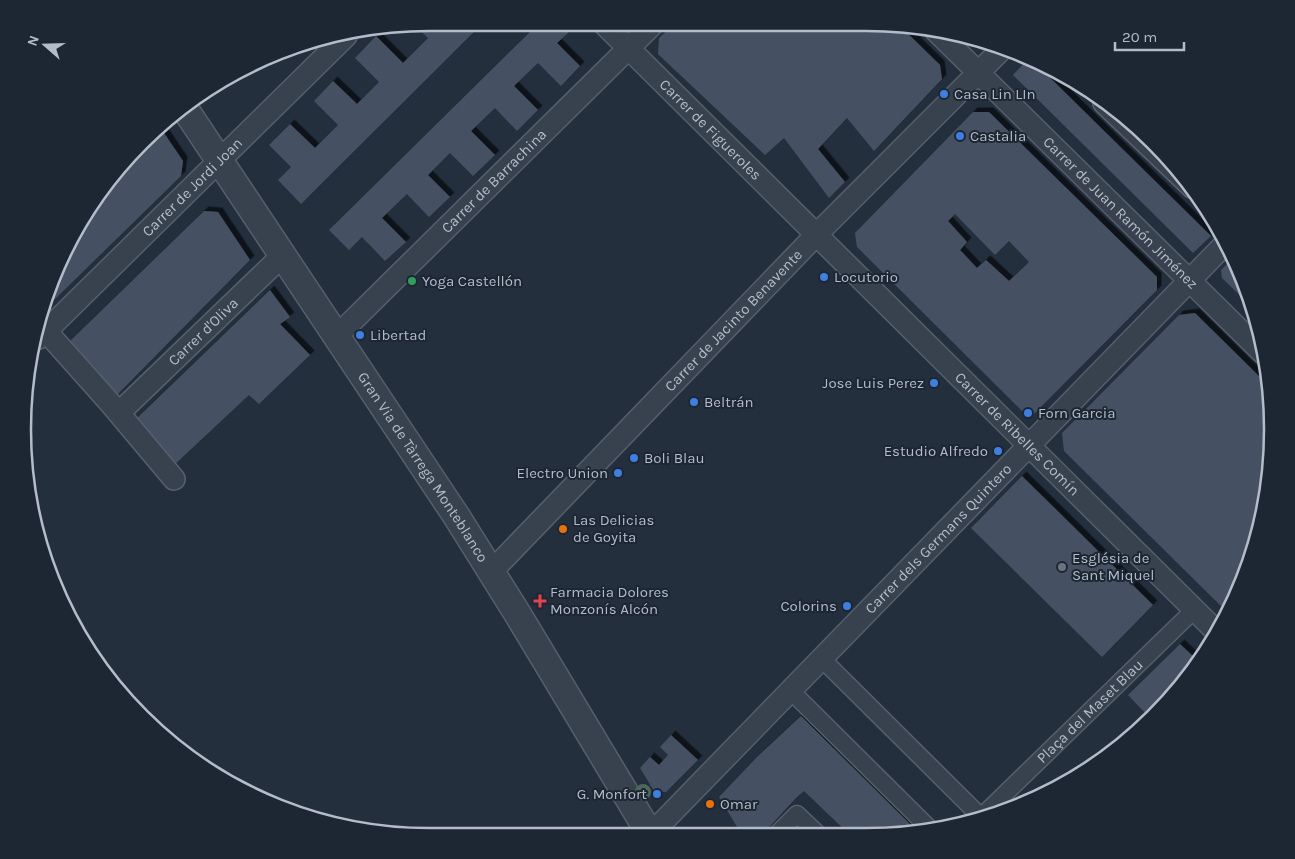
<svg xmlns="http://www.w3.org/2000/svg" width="1295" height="859" font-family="Karla,sans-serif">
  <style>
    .building { fill: #455162; fill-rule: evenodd; filter: url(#shadow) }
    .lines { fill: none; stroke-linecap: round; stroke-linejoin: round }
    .pedestrian-casing { stroke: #565f6c; stroke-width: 19 }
    .minor-casing { stroke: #565f6c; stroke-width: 24 }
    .tertiary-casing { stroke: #565f6c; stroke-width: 29 }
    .pedestrian { stroke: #38414e; stroke-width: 16 }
    .minor { stroke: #38414e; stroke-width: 21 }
    .tertiary { stroke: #38414e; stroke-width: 26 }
    .tree { fill: #4b6a5d }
    .shop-dot { fill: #3f7fe0; stroke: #1d2633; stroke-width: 2 }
    .leisure-dot { fill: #2e9e5b; stroke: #1d2633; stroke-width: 2 }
    .food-dot { fill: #e8710a; stroke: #1d2633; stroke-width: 2 }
    .worship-dot { fill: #6b7280; stroke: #1d2633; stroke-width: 2 }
    .health-dot { fill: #e0444e; stroke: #1d2633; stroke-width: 2 }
    .labels { text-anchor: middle; stroke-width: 4; stroke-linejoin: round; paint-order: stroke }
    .poi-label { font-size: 15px; fill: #b4bcc9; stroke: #1d2633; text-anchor: start }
    .street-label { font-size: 15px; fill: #b4bcc9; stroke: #1d2633 }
    .rim { fill: none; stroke: #b4bcc9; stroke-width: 2.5 }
  </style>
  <defs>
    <filter id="shadow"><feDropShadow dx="4.5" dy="-4.5" stdDeviation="0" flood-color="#0009"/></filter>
  </defs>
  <rect width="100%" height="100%" fill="#242f3e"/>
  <g class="building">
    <path d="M430,22L483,23L301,204L278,180L291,167L269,145L290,124L315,148L338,125L314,101L333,81L357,104L379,82L355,58L376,36L403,63L428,38L415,25Z"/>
    <path d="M539,23H560L569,32L557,43L580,66L561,86L538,63L514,86L538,110L517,131L495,108L471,131L495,155L473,176L450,153L428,175L450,197L429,217L407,194L382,218L406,242L385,261L362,237L349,250L329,230Z"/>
    <path d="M674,24L900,26L940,65L942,79L874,151L847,118L818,149L845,182L829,198L784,138L765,155L658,54L659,38Z"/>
    <path d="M1028,59L1033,61L1211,236L1193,253L1013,75Z"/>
    <path d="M973,112H989L1157,277V290L1034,414L1022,411L857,247L855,233ZM955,214L995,255L1009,241L1029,262L1009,281L986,260L977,268L960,250L967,242L948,221Z"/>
    <path d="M162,130L183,161L181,176L48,306L46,305L53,274L107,182Z"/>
    <path d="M204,211L218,212L250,260L114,398L68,343Z"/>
    <path d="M1229,262H1235L1252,307L1222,278L1221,270Z"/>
    <path d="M270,290L290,317L280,324L310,355L259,404L249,395L172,467L133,422Z"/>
    <path d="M1195,313L1269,386L1272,403L1269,483L1251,561L1227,612L1064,451L1062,433L1179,315Z"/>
    <path d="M1022,476L1153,605L1102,657L971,528Z"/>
    <path d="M1180,644L1198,661L1171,698L1150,718L1128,695Z"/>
    <path d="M801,716L917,831L892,836L850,835L804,791L797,797L762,835H742L719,797L757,757Z"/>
    <path d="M671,735L698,760L666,792L654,791L640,768L650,757L659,765L668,755L660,747Z"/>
  </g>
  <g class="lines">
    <defs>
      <g id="pedestrian">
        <path d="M822,659L981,817"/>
        <path d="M791,691L930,829"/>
        <path id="s1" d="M978,820L1195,609"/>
        <path d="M776,835L797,814L819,835"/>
      </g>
      <g id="minor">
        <path id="s2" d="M604,24L1218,633"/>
        <path id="s3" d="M936,31L1263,353"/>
        <path d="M1104,103L1192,187"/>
        <path d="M46,331L111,404L174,479"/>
        <path id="s4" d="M336,337L653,24"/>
        <path id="s5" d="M39,338L346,36"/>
        <path id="s6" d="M124,408L282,256"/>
        <path id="s7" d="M492,571L816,235L1000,51"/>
        <path id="s8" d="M651,834L1226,243"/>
      </g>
      <g id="tertiary">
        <path id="s9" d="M185,109L457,517L517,613L650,834"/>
      </g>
    </defs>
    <use href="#pedestrian" class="pedestrian-casing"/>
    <use href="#minor" class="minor-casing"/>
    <use href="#tertiary" class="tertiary-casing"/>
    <use href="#pedestrian" class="pedestrian"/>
    <use href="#minor" class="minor"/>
    <use href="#tertiary" class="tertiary"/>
  </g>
  <circle class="tree" cx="643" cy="792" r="8"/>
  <g class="shop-dot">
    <circle cx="944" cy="94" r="5"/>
    <circle cx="960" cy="136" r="5"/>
    <circle cx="824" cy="277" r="5"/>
    <circle cx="360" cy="335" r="5"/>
    <circle cx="934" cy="383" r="5"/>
    <circle cx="694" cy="402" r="5"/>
    <circle cx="1028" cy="413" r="5"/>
    <circle cx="998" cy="451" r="5"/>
    <circle cx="634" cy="458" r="5"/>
    <circle cx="618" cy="473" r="5"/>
    <circle cx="847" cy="606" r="5"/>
    <circle cx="657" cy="794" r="5"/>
  </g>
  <circle class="leisure-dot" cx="412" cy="281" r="5"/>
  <g class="food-dot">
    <circle cx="563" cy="529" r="5"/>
    <circle cx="710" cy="804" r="5"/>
  </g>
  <circle class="worship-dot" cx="1062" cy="567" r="5"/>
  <path class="health-dot" d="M537.5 593.5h5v5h5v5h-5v5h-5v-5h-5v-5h5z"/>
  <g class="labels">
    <g class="poi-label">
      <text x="954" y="99">Casa Lin LIn</text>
      <text x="970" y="141">Castalia</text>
      <text x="834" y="282">Locutorio</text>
      <text x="422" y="286">Yoga Castellón</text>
      <text x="370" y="340">Libertad</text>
      <text x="924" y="388" text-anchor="end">Jose Luis Perez</text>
      <text x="704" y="407">Beltrán</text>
      <text x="1038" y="418">Forn Garcia</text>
      <text x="988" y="456" text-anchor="end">Estudio Alfredo</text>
      <text x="644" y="463">Boli Blau</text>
      <text x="608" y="478" text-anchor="end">Electro Union</text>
      <text x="573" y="525">Las Delicias<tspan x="573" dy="17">de Goyita</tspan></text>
      <text x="1072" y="563">Església de<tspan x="1072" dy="17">Sant Miquel</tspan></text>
      <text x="550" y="597">Farmacia Dolores<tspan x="550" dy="17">Monzonís Alcón</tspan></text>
      <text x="837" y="611" text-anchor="end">Colorins</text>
      <text x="647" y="799" text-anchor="end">G. Monfort</text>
      <text x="720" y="809">Omar</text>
    </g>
    <g class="street-label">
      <text dy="5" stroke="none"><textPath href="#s2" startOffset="150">Carrer de Figueroles</textPath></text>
      <text dy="5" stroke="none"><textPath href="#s4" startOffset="222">Carrer de Barrachina</textPath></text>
      <text dy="5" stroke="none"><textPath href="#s5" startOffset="215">Carrer de Jordi Joan</textPath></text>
      <text dy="5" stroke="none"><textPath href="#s3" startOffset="259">Carrer de Juan Ramón Jiménez</textPath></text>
      <text dy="5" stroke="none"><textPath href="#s7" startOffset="348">Carrer de Jacinto Benavente</textPath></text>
      <text dy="5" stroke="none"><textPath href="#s6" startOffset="110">Carrer d'Oliva</textPath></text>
      <text dy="5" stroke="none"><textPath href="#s2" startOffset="582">Carrer de Ribelles Comín</textPath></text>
      <text dy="5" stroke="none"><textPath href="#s9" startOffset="430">Gran Via de Tàrrega Monteblanco</textPath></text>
      <text dy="5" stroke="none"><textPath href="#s8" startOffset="412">Carrer dels Germans Quintero</textPath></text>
      <text dy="5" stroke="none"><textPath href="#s1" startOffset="156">Plaça del Maset Blau</textPath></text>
    </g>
  </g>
  <path d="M0 0H1295V859H0ZM429 31H866A398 398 0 0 1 1264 429V430A398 398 0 0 1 866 828H429A398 398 0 0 1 31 430V429A398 398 0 0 1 429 31Z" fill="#1d2633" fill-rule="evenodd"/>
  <path class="rim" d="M429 31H866A398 398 0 0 1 1264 429V430A398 398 0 0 1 866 828H429A398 398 0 0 1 31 430V429A398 398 0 0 1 429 31Z"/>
  <g transform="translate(45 45) rotate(290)" stroke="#1d2633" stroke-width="4" paint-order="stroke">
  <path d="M0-4L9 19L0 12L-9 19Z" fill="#b4bcc9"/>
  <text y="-8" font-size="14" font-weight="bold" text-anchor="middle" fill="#b4bcc9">N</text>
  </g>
  <path d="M1115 42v8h69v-8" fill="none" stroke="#b4bcc9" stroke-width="2.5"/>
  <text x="1122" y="42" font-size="15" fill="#b4bcc9" stroke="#1d2633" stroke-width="4" paint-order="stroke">20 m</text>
</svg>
